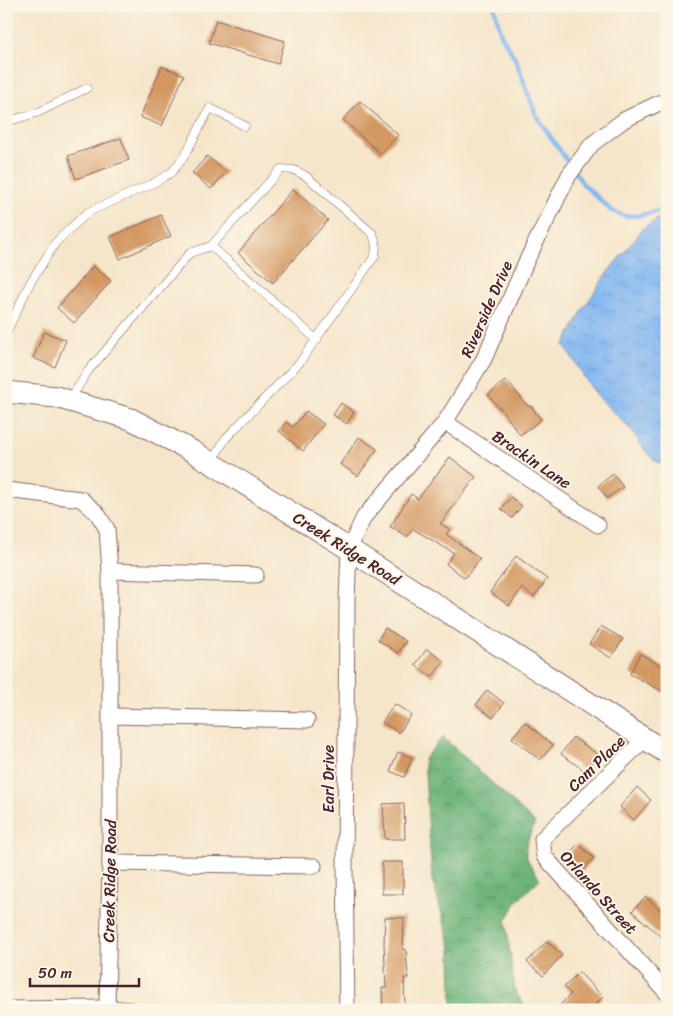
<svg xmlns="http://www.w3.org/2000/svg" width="673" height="1016" font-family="Sriracha,sans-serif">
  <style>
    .forest { fill: url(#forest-crowns); stroke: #5c6a52 }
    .water { fill: url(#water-ripples); stroke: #666b8e }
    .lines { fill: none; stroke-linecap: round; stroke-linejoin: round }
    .stream { stroke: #83b7f1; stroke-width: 4.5 }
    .building { fill: #d39862 }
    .service-casing { stroke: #866563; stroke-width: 9 }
    .minor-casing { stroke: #866563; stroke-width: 17 }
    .secondary-casing { stroke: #866563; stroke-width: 23 }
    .service { stroke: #fff; stroke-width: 8 }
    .minor { stroke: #fff; stroke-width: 15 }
    .secondary { stroke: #fff; stroke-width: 21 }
    .labels { text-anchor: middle; stroke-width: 4; stroke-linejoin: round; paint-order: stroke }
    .street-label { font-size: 16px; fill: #4a1f2b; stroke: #fcf5e5 }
  </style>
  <defs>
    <pattern id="forest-crowns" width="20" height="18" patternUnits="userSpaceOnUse" patternTransform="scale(1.25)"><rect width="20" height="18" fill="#6db47a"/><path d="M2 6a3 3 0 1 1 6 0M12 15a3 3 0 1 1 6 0" fill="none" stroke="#5c9264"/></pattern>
    <pattern id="water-ripples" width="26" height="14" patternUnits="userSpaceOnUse" patternTransform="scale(1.25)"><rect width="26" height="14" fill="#83b7f1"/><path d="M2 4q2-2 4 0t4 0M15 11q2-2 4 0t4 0" fill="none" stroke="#6d94c3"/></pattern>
  </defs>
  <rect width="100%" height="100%" fill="#fcf5e5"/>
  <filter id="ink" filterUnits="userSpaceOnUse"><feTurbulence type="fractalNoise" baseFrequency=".02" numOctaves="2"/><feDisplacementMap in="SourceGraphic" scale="10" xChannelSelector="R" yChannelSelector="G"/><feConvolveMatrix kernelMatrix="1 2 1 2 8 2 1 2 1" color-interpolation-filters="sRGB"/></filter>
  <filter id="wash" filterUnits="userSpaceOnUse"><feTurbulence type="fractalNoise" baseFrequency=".0096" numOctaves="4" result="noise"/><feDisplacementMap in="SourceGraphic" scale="20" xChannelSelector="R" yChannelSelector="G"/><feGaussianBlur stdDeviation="1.12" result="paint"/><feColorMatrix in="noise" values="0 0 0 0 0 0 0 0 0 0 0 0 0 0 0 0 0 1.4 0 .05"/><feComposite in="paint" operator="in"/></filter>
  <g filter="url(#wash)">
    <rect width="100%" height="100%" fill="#f5e6cb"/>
    <path class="forest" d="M443,737L535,823C522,852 522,854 540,879L517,901L506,921L515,991L527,1010H452L451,946L432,879L424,759Z"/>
    <path class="water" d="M667,213V466C650,463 641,443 632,431C621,418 607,407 596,394C584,379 575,361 564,345L584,308L607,273L644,228Z"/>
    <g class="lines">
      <path class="stream" d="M494,6L501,35L515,58L537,117L583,184L612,211L625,216H636L660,211L667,208"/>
    </g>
    <g id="blocks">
      <g class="building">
        <path d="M216,20L285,41L278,64L209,43Z"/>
        <path d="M162,66L184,75L162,126L140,117Z"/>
        <path d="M360,101L398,135L381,154L343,120Z"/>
        <path d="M121,138L129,160L76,179L68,156Z"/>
        <path d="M207,156L226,172L211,189L192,173Z"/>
        <path d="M293,189L328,220L273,283L238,253Z"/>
        <path d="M161,215L171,236L120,259L110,237Z"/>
        <path d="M93,266L111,281L74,323L57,308Z"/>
        <path d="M44,332L66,340L55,367L33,358Z"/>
        <path d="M506,380L529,407L531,406L541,420L520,435L500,407L499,408L488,395Z"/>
        <path d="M341,403L354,412L347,424L333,415Z"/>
        <path d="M306,411L324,424L303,451L279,431L286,422L293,427Z"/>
        <path d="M359,437L377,449L358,476L340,464Z"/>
        <path d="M450,457L476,477L440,524L450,529L446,534L480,559L465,578L446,564L454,553L413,529L407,537L390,527L411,494L418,499Z"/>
        <path d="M613,474L623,487L607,498L598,486Z"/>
        <path d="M511,497L522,506L512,518L501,509Z"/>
        <path d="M516,556L547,579L534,597L522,588L509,606L490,592Z"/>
        <path d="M601,626L623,639L611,658L589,644Z"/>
        <path d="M385,628L406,641L398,653L378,640Z"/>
        <path d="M427,649L444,661L432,677L415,665Z"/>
        <path d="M640,654L667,669V694L630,674Z"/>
        <path d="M487,690L504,703L493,718L476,705Z"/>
        <path d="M395,704L411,715L399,733L382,722Z"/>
        <path d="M525,722L553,745L540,760L512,738Z"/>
        <path d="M573,737L597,754L585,771L561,754Z"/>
        <path d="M398,752L412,758L404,777L390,771Z"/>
        <path d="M637,787L651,800L634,820L620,807Z"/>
        <path d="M404,803L405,839H385L383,804Z"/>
        <path d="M578,844L594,858L581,873L565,858Z"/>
        <rect x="382" y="862" width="21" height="32"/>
        <path d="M646,897L667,916V942L632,911Z"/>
        <path d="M385,917L404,918L403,950H406L408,978H404L405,1010H383L382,988H386L384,943Z"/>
        <path d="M547,941L562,955L543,976L527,962Z"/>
        <path d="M579,972L603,997L590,1010H555L571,994L564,987Z"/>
      </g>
    </g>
  </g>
  <g filter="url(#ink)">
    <use href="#blocks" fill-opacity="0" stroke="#866563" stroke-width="1"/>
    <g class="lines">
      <defs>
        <g id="service">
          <path d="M6,122L39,112L87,88"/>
          <path d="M211,246L317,340"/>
          <path d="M6,333L30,283L56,242L88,212L154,183L172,172L184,157L210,108L245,126"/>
          <path d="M70,400L88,371L190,253L211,246L281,169L294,170L306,176L373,234L376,245L375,256L300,362L226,438L212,461"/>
        </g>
        <g id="minor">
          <path d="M445,422L598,525"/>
          <path d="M6,490L81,499L97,513L107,529L110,571V863L107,1008"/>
          <path d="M110,571L256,575"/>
          <path d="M110,716L307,720"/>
          <path d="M645,739L542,839L544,856L667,993"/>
          <path d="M110,863L314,866"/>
          <path d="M6,1009L107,1008L131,1010"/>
          <path d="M347,1010L345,867L347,601L349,549L364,517L445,422L484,359L526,262L569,175L592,144L624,120L659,103L667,102"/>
        </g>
        <path id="secondary" d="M6,392L56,397L131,419L192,451L349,549L667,753"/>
      </defs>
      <use href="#service" class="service-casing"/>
      <use href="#minor" class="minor-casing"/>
      <use href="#secondary" class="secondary-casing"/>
      <use href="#service" class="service"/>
      <use href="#minor" class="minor"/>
      <use href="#secondary" class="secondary"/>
    </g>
  </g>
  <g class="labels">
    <g class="street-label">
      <text transform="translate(486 309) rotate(-66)" y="6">Riverside Drive</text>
      <text transform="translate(532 459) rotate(34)" y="6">Brackin Lane</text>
      <text transform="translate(347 548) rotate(32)" y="6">Creek Ridge Road</text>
      <text transform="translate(596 763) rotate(-44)" y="6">Cam Place</text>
      <text transform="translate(328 779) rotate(-90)" y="6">Earl Drive</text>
      <text transform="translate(109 881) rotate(-89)" y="6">Creek Ridge Road</text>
      <text transform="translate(599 892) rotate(48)" y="6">Orlando Street</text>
    </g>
  </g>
  <rect width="673" height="1016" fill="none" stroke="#fcf5e5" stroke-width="25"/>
  <path d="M30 978v8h109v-8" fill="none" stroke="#4a1f2b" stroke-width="2.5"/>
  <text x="38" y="978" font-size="15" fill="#4a1f2b" stroke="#fcf5e5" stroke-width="4" paint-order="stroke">50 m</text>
</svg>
